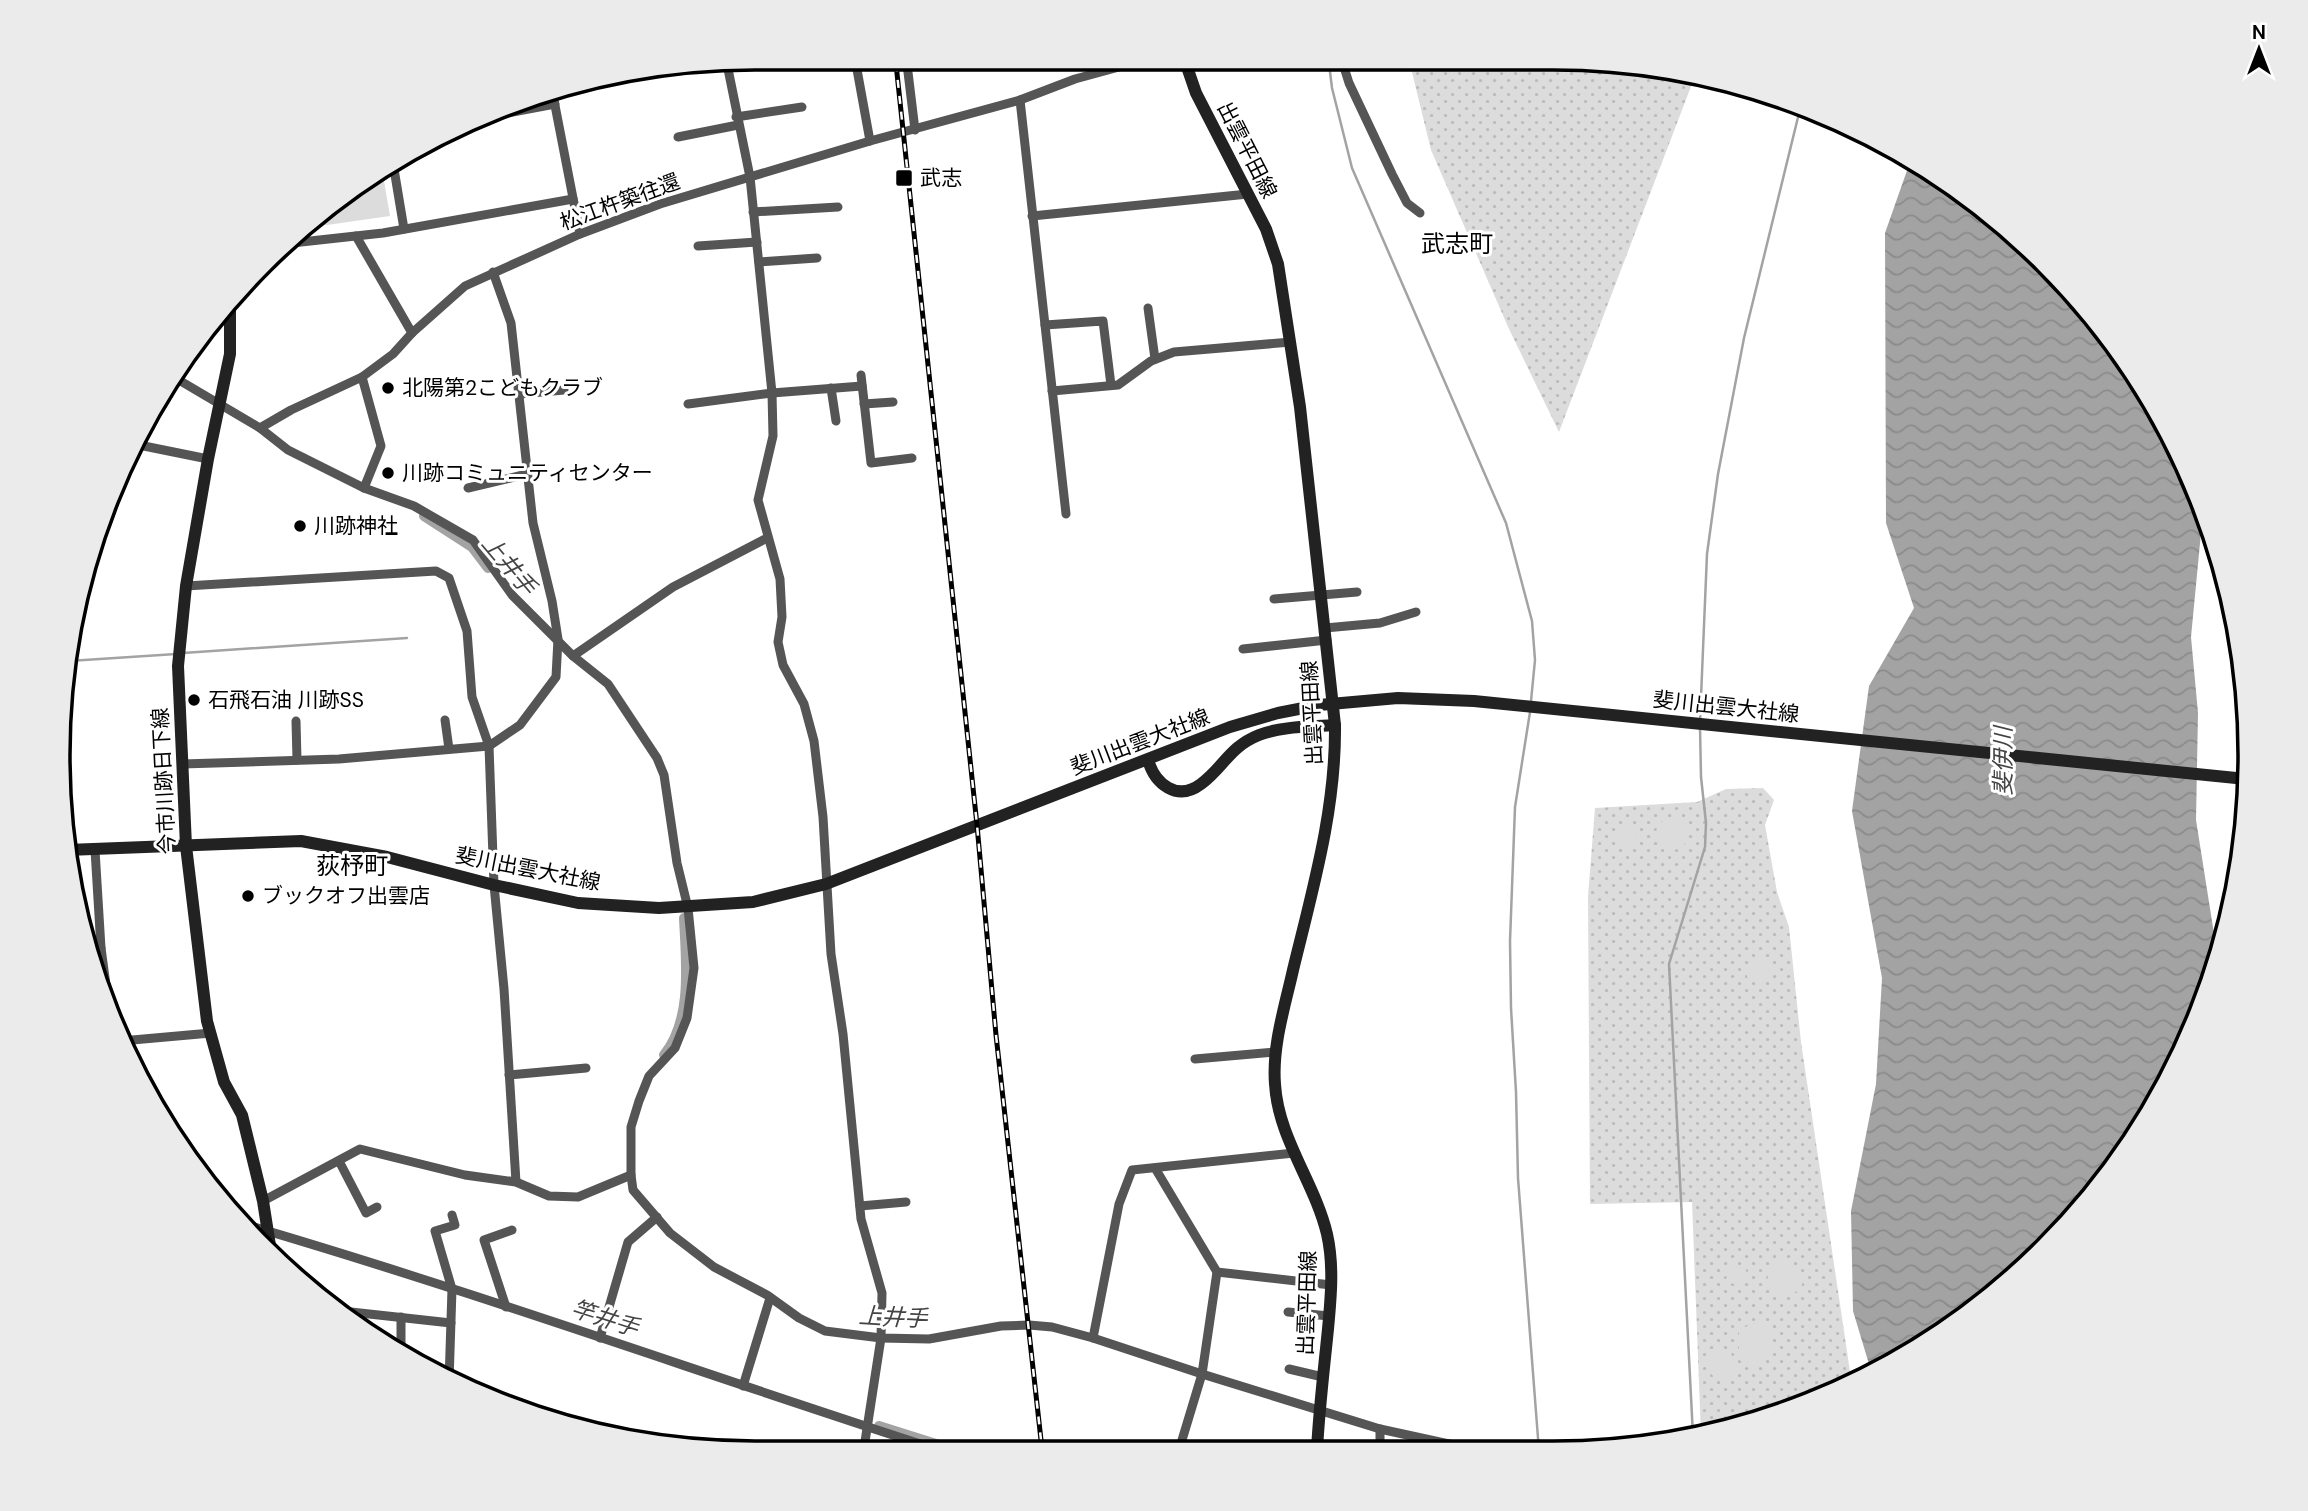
<svg xmlns="http://www.w3.org/2000/svg" width="2308" height="1511" font-family="'DM Sans','Noto Sans JP',sans-serif">
  <style>
    .grass { fill: url(#grass-dots) }
    .pitch { fill: #dcdcdc }
    .water { fill: url(#water-waves) }
    .lines { fill: none; stroke-linecap: round; stroke-linejoin: round }
    .stream { stroke: #a3a3a3; stroke-width: 2.5 }
    .canal { stroke: #a3a3a3; stroke-width: 10 }
    .street { stroke: #555; stroke-width: 9 }
    .secondary { stroke: #222; stroke-width: 12 }
    .rail-casing { stroke: #000; stroke-width: 5 }
    .rail { stroke: #fff; stroke-width: 2.5; stroke-dasharray: 8; stroke-linecap: butt }
    .secondary-bridge { stroke: #222; stroke-width: 12 }
    .poi-dot { fill: #000; stroke: #fff; stroke-width: 2.5 }
    .labels { text-anchor: middle; stroke-width: 6; stroke-linejoin: round; paint-order: stroke }
    .street-label { font-size: 21px; fill: #000; stroke: #fff }
    .poi-label { font-size: 21px; fill: #000; stroke: #fff; text-anchor: start }
    .water-label { font-size: 23px; font-style: italic; fill: #444; stroke: #fff }
    .quarter-label { font-size: 24px; fill: #000; stroke: #fff }
    .rim { fill: none; stroke: #000; stroke-width: 3.5 }
  </style>
  <defs>
    <pattern id="grass-dots" width="8" height="8" patternUnits="userSpaceOnUse" patternTransform="scale(1.75)"><rect width="8" height="8" fill="#dcdcdc"/><path d="M2 2h.1M6 6h.1" fill="none" stroke="#bbb" stroke-width="1.8" stroke-linecap="round"/></pattern>
    <pattern id="water-waves" width="16" height="10" patternUnits="userSpaceOnUse" patternTransform="scale(1.75)"><rect width="16" height="10" fill="#a3a3a3"/><path d="M0 5q4-4 8 0t8 0" fill="none" stroke="#8b8b8b"/></pattern>
  </defs>
  <rect width="100%" height="100%" fill="#fff"/>
  <g class="grass">
    <path d="M1410,64H1644L1695,76L1559,432L1509,329L1431,150Z"/>
    <path d="M1763,788L1774,800L1765,825L1777,892L1789,927L1801,1042L1852,1385L1733,1430L1701,1435L1692,1202L1590,1204L1588,896L1595,808L1697,802L1726,789Z"/>
  </g>
  <g class="pitch">
    <path d="M384,181L390,216L320,226L318,213L353,187Z"/>
    <circle cx="1672" cy="834" r="16"/>
    <circle cx="1625" cy="836" r="11"/>
    <path d="M1758,957L1767,961C1771,971 1771,975 1765,984L1756,983L1747,977V965Z"/>
    <path d="M1783,1260L1799,1268L1803,1279L1801,1289C1787,1298 1777,1295 1767,1282L1769,1270L1774,1262Z"/>
    <path d="M1737,1266L1746,1268L1747,1281C1739,1287 1734,1285 1726,1280L1728,1270Z"/>
    <path d="M1758,1323L1768,1326L1773,1346L1765,1362L1751,1368L1744,1365L1739,1359V1331L1749,1325Z"/>
    <circle cx="1723" cy="1366" r="14"/>
  </g>
  <path class="water" d="M1910,162L2012,231L2106,330L2178,447L2203,512L2191,637L2198,713L2196,820L2218,959L2213,979L2157,1104L2077,1215L1978,1309L1872,1374L1853,1311L1851,1211L1876,1084L1882,978L1852,811L1869,686L1914,608L1886,523L1885,233Z"/>
  <g class="lines">
    <g class="stream">
      <path d="M1329,64L1332,88L1352,168L1506,523L1532,621L1535,660L1531,701"/>
      <path d="M183,653L407,638"/>
      <path d="M69,661L176,654"/>
      <path d="M1530,712L1515,807L1510,941L1511,1008L1516,1092L1518,1178L1539,1451"/>
      <path d="M1700,721L1707,554L1718,474L1744,338L1801,105"/>
      <path d="M1693,1436L1669,964L1705,847L1706,823L1701,777L1700,727"/>
    </g>
    <g class="canal">
      <path d="M424,516L472,547L488,568"/>
      <path d="M664,1055C693,1019 686,962 684,918"/>
      <path d="M879,1426L952,1449"/>
    </g>
    <g class="street">
      <path d="M727,64L750,177L772,393L773,436L758,500L780,579L782,617L778,642L783,665L804,704L814,741L823,817L831,954L843,1034L861,1219L882,1293L881,1338L864,1448"/>
      <path d="M856,64L870,141"/>
      <path d="M907,64L915,130"/>
      <path d="M1343,64L1349,83L1392,174L1407,203L1420,213"/>
      <path d="M552,90L580,234"/>
      <path d="M1020,100L1066,514"/>
      <path d="M486,117L555,104"/>
      <path d="M736,117L802,107"/>
      <path d="M678,137L738,125"/>
      <path d="M393,163L404,229"/>
      <path d="M753,212L838,207"/>
      <path d="M1032,216L1248,194"/>
      <path d="M356,236L412,333"/>
      <path d="M283,244L383,233L573,199"/>
      <path d="M698,246L757,242"/>
      <path d="M759,262L817,258"/>
      <path d="M1148,308L1155,359"/>
      <path d="M1045,325L1103,321L1111,385"/>
      <path d="M861,375L871,463L912,458"/>
      <path d="M172,376L260,428L288,450L364,488L414,506L473,540L512,595L573,656L608,684L657,758L664,775L677,863L688,908L694,968L687,1018L675,1048L649,1076L639,1101L631,1127V1175L633,1190L670,1233L714,1267L767,1295L799,1318L825,1331L881,1338L929,1339L1001,1326L1029,1325L1052,1327L1093,1338L1202,1374L1380,1429L1481,1451"/>
      <path d="M362,377L381,446L364,488"/>
      <path d="M831,388L836,421"/>
      <path d="M1052,391L1118,385L1151,361L1174,352L1291,342"/>
      <path d="M520,394L564,390"/>
      <path d="M688,404L772,393L862,386"/>
      <path d="M864,404L893,402"/>
      <path d="M260,428L291,410L362,377L393,354L412,333L465,286L580,234L660,204L870,141L1020,100L1075,79L1130,64"/>
      <path d="M134,444L208,459"/>
      <path d="M468,488L527,474"/>
      <path d="M186,586L436,571L449,578L467,631L472,697L489,746L494,885L504,989L516,1182"/>
      <path d="M1274,599L1357,592"/>
      <path d="M1325,628L1380,623L1416,612"/>
      <path d="M1243,649L1327,640"/>
      <path d="M573,656L673,587L767,538"/>
      <path d="M445,720L449,749"/>
      <path d="M296,721L297,760"/>
      <path d="M182,764L339,759L489,746L520,725L556,677L558,639L552,601L533,523L511,323L493,272"/>
      <path d="M95,850L101,948L111,1022"/>
      <path d="M86,948H101"/>
      <path d="M121,1041L211,1033"/>
      <path d="M1195,1059L1276,1052"/>
      <path d="M509,1075L586,1068"/>
      <path d="M339,1161L366,1213L377,1207"/>
      <path d="M1155,1168L1217,1272L1331,1285"/>
      <path d="M263,1201L360,1149L465,1175L516,1182L549,1196L578,1197L631,1175"/>
      <path d="M860,1206L906,1202"/>
      <path d="M247,1225C479,1293 706,1375 936,1449"/>
      <path d="M506,1307L484,1240L512,1230"/>
      <path d="M342,1311L451,1323"/>
      <path d="M1288,1312L1329,1316"/>
      <path d="M600,1338L628,1242L657,1217"/>
      <path d="M1093,1338L1119,1204L1132,1170L1294,1153"/>
      <path d="M401,1351V1317"/>
      <path d="M1289,1369L1323,1377"/>
      <path d="M449,1382L452,1289L435,1231L455,1225L452,1215"/>
      <path d="M743,1386L770,1298"/>
      <path d="M1179,1450L1202,1374L1217,1272"/>
      <path d="M1380,1451V1429"/>
    </g>
    <g class="secondary">
      <path d="M1186,64L1196,93L1266,229L1278,264L1300,407L1335,725C1336,809 1313,888 1293,970C1285,1006 1272,1046 1275,1084C1278,1138 1315,1183 1327,1234C1334,1265 1331,1297 1328,1329C1324,1369 1319,1410 1317,1450"/>
      <path d="M230,301V354L208,459L186,586L178,666L186,846L207,1021L224,1082L242,1115L263,1201L271,1252"/>
      <path d="M1148,760C1155,784 1177,802 1201,784C1224,767 1229,747 1259,735C1282,726 1311,727 1335,725"/>
      <path d="M67,850L301,841L387,857L494,885L578,903L659,908L753,902L826,884L1230,727L1278,713L1319,705"/>
    </g>
    <defs>
      <path id="rail" d="M896,64L977,825L996,1035L1042,1449"/>
    </defs>
    <use href="#rail" class="rail-casing"/>
    <use href="#rail" class="rail"/>
    <path class="secondary-bridge" d="M1319,705L1398,698L1474,701L2246,779"/>
  </g>
  <g class="poi-dot">
    <rect x="895" y="169" width="18" height="18" rx="3.5"/>
    <circle cx="388" cy="388" r="7"/>
    <circle cx="388" cy="473" r="7"/>
    <circle cx="300" cy="526" r="7"/>
    <circle cx="194" cy="700" r="7"/>
    <circle cx="248" cy="896" r="7"/>
  </g>
  <g class="labels">
    <g class="street-label">
      <text transform="translate(1247 150) rotate(63)" y="7">出雲平田線</text>
      <text transform="translate(620 202) rotate(-20)" y="7">松江杵築往還</text>
      <text transform="translate(1726 707) rotate(6)" y="7">斐川出雲大社線</text>
      <text transform="translate(1312 713) rotate(-93)" y="7">出雲平田線</text>
      <text transform="translate(1140 742) rotate(-21)" y="7">斐川出雲大社線</text>
      <text transform="translate(164 781) rotate(-93)" y="7">今市川跡日下線</text>
      <text transform="translate(528 869) rotate(11)" y="7">斐川出雲大社線</text>
      <text transform="translate(1307 1303) rotate(-88)" y="7">出雲平田線</text>
    </g>
    <g class="poi-label">
      <text x="920" y="185">武志</text>
      <text x="402" y="395">北陽第2こどもクラブ</text>
      <text x="402" y="480">川跡コミュニティセンター</text>
      <text x="314" y="533">川跡神社</text>
      <text x="208" y="707">石飛石油 川跡SS</text>
      <text x="262" y="903">ブックオフ出雲店</text>
    </g>
    <g class="water-label">
      <text transform="translate(509 565) rotate(50)" y="8">上井手</text>
      <text transform="translate(2003 761) rotate(-90)" y="8">斐伊川</text>
      <text transform="translate(893 1317) rotate(3)" y="8">上井手</text>
      <text transform="translate(605 1318) rotate(18)" y="8">竿井手</text>
    </g>
    <g class="quarter-label">
      <text x="1457" y="252">武志町</text>
      <text x="352" y="874">荻杼町</text>
    </g>
  </g>
  <path d="M0 0H2308V1511H0ZM755 70H1553A685 685 0 0 1 2238 755V756A685 685 0 0 1 1553 1441H755A685 685 0 0 1 70 756V755A685 685 0 0 1 755 70Z" fill="#ebebeb" fill-rule="evenodd"/>
  <path class="rim" d="M755 70H1553A685 685 0 0 1 2238 755V756A685 685 0 0 1 1553 1441H755A685 685 0 0 1 70 756V755A685 685 0 0 1 755 70Z"/>
  <g transform="translate(2259 49)" stroke="#ffffff" stroke-width="5" paint-order="stroke">
  <path d="M0-5L12 26L0 18L-12 26Z" fill="#000000"/>
  <text y="-10" font-size="19" font-weight="bold" text-anchor="middle" fill="#000000">N</text>
  </g>
</svg>
